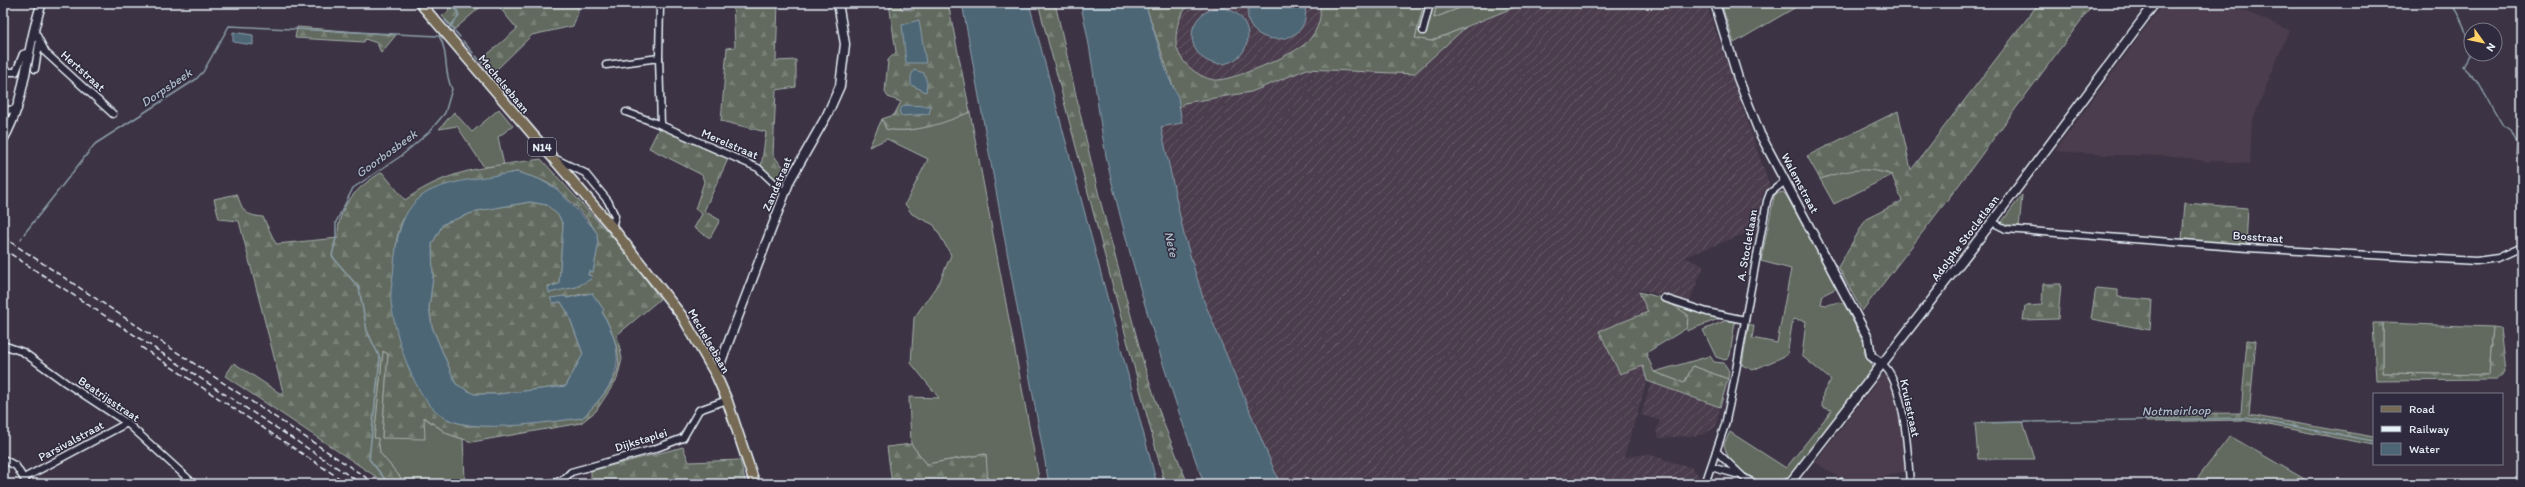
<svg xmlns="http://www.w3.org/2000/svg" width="2525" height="487" font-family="Itim,sans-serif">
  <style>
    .built { fill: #4b3e4d }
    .industrial { fill: url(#industrial-furrows) }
    .grass { fill: #626b5e; stroke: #a5aeab }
    .forest { fill: url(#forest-firs); stroke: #a5aeab; fill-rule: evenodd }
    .water { fill: #4d6676; stroke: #8b9eaa }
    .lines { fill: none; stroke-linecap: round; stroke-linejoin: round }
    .stream { stroke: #8b9eaa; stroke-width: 1.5 }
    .street-casing { stroke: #e8f1f8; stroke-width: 9 }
    .secondary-casing { stroke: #e8f1f8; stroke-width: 11 }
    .primary-casing { stroke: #e8f1f8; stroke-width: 12 }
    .street { stroke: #2f2a3d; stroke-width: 6 }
    .secondary { stroke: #2f2a3d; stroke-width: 8 }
    .primary { stroke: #766a55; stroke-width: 9 }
    .rail { stroke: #e8f1f8; stroke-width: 1.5; stroke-dasharray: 6 3; stroke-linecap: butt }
    .labels { text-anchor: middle; stroke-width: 3; stroke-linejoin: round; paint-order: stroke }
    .shield { fill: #2f2a3d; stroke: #b0b5c0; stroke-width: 1 }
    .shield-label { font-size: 11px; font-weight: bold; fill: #e8f1f8 }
    .street-label { font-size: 12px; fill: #e8f1f8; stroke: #2f2a3d }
    .water-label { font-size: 13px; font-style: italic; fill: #aab9c4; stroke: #2f2a3d }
  </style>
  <defs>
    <pattern id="industrial-furrows" width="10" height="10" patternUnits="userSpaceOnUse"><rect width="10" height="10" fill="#4b3e4d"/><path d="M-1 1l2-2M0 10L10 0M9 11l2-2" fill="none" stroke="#655a67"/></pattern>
    <pattern id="forest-firs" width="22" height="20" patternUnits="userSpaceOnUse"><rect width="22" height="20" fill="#626b5e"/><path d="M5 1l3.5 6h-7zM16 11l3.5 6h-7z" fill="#788176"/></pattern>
  </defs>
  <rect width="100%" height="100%" fill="#3c3344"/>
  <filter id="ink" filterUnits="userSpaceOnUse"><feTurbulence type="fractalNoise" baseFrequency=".025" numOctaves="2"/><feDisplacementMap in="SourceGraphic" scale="8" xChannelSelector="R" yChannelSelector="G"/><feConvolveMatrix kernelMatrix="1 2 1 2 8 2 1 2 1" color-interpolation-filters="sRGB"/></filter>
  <g filter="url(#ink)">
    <g class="built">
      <path d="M2164,3H2226L2289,30L2252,122L2250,164L2210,160L2209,162L2173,156L2106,155L2055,151Z"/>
      <path d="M1882,375L1889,376L1901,415L1906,471L1858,484H1848L1815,462Z"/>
    </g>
    <g class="industrial">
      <path d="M1145,3H1352L1415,74L1466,27L1525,3H1706L1770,187L1763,193L1755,230L1684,257L1704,266L1689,302L1638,289L1648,312L1643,366L1647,381L1624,457L1648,454L1692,468L1699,476L1697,484H1280L1204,301L1184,235L1161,126L1182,122L1178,97Z"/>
      <path d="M1651,383L1720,407L1716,427L1702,435L1659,438L1656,431L1660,420L1641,415Z"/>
    </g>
    <g class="grass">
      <path d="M1424,3H1437L1434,18L1472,3H1525L1431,41L1415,39Z"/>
      <path d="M1721,3H1803L1734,43Z"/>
      <path d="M499,109L513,126L498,137L504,165L484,167L457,126L439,129L454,112L472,132Z"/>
      <path d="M970,112L1040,484H988L985,454L927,464L911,444L909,397L939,398L911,363L914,318L940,281L951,255L934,225L912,214L905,204L928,159L887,139L869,147L882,119L886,129C913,134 945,122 970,112Z"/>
      <path d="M1860,169L1876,170L1892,175L1834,204L1820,179L1847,170Z"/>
      <path d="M1783,192L1786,195L1837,288L1823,295L1821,304L1826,305L1839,302L1844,304L1865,345L1864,353L1873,366L1870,375L1789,477C1780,480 1774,483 1764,483C1744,483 1727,461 1724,444L1730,432L1786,468L1832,410L1822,407L1823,393L1831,380L1802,356L1806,321L1793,319L1787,355L1753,370L1742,365L1749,324L1754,326L1752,338L1777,343L1791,269L1761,261L1774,197L1775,194Z"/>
      <path d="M2022,195L2019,228L2004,226L2001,223Z"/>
      <path d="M1680,306L1721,318L1687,331L1688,315L1678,309Z"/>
      <path d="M1727,320L1735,321L1730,355L1725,360L1716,357L1703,330Z"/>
      <path d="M2383,323L2493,327L2489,375L2383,373Z"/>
      <path d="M383,351L388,354L382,438L423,417L448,434L463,439L465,479L424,484H397L401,478L380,453L378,439L374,438Z"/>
      <path d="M1710,356L1714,362L1724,363L1729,371L1728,379L1693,366L1684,383L1654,372Z"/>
      <path d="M2023,422L2035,459H1978L1975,423Z"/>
      <path d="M2230,436L2313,484H2196L2194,483Z"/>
    </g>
    <g class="forest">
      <path d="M447,3H485L455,29L442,16L449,11Z"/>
      <path d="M496,3H578V13L573,26L532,35L493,73L481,60L517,29Z"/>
      <path d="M733,3H778L776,61L796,60V87L776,90L773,154L780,164L791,172L782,187L761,168L766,132L721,121L727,48L735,47Z"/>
      <path d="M889,3H901V9L914,10L911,3H948L970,112C945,123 914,134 886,129L882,119L894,115L901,102L888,97L885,92L888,60L896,52Z"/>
      <path d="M1038,3H1055L1099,196L1145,368L1163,422L1188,484H1165Z"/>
      <path d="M1145,3H1191C1179,14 1176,26 1176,41C1176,60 1197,77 1214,80C1230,82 1296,54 1307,42C1317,32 1323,17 1319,3H1333L1335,6L1340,3H1424L1415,38L1431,41L1466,27L1414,74L1307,69L1251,92L1184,103L1180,107Z"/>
      <path d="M1437,3H1472L1434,18Z"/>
      <path d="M2039,3H2094L1965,177L1862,311L1838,267L1866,219L1902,201L1892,175C1866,166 1846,170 1820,179L1807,156L1898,111L1911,170Z"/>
      <path d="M297,27L396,35L381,53L377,43L365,39L364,42L295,38Z"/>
      <path d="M659,128L729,157L704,211L720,220L710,238L694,228L702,214L695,209L704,182L702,175L649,148Z"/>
      <path d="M541,159L626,252L660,299L617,335L622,359L617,379L596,411L581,423L472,442L448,434L424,417L425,439L382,438L388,354L383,351L374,438H378L380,453L401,478L397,484H387L225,376L234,363L284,396L239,221L219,219L214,199L237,194C243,212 245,215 263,217L276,244L338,238C337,206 356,188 382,172L405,200C450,168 488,167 541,159ZM517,172C528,176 539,178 549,184C560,190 595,223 597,235C599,247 595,260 593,272L589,271L588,275L591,276L576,287L550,292L548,286L559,284L563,225L559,216L547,205L530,202L477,211L443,224L432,244L433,278L429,307L432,327L456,384L473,394H499L566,386L583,354L568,313L561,302L553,300L564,296L567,298L585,293L604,310L602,311C610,326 621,351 618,368C615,384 594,407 582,418L513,425L469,426L446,419L394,271L397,237L403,219L435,189Z"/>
      <path d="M2185,203L2248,208L2246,246L2182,240Z"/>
      <path d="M2043,284H2061L2058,319L2023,320L2025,306L2042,305Z"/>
      <path d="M2096,288L2118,290V297L2152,300L2150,330L2091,319Z"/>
      <path d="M1639,292L1662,298L1688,315L1687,328L1646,353L1654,372L1684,383L1693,366L1728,379L1720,407L1647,381L1643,366L1620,374L1599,331L1648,312Z"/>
      <path d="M2373,323H2383V373L2489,375L2493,327L2500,328L2505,372L2496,380L2376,381Z"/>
      <path d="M2247,340L2256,341L2249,415L2374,437V445L2242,420L2146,422V414L2241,413Z"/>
      <path d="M911,444L927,464L986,454L988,484H892L887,447Z"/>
      <path d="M683,447L689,462L740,460L746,484H591V471Z"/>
    </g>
    <g class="water">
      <path d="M962,3H1029L1157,484H1049Z"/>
      <path d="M1080,3H1145L1168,76L1178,97L1182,123L1161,127L1184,235L1204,301L1280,484H1204C1168,384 1136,283 1111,179C1097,122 1095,59 1080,3Z"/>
      <path d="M1250,3H1304C1318,53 1233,49 1250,3Z"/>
      <circle cx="1220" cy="36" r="28"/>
      <path d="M919,20L926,63H906L902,25Z"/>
      <path d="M233,32L253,35V45L233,42Z"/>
      <path d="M914,70L924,73L927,83L926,92L911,85V76Z"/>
      <path d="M905,105L931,106L929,114L901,116L899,110Z"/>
      <path d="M517,172L539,179L557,189L591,225L597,233L598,247L593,272L589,271L588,275L592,276L591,279L576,287L549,293L548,287L559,284L563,225L559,216L547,205L530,202L477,211L443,224L432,244L433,278L429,307L432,327L456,384L474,394H499L566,386L583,354L568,313L561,302L553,303L550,298L564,296L567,298L592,293L604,310L602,312C628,359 620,381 582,418C546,422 479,434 447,419C414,403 395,335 391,302C390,294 392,283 393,275C396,246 397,214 423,195C444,180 491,177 517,172Z"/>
    </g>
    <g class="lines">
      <g class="stream">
        <path d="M2450,3C2455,8 2465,26 2466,34C2467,42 2465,48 2469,56L2463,67L2479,84L2502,124L2511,130L2517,142L2516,154L2522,164"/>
        <path d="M445,20L460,37"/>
        <path d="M448,29L459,16L457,10L449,6V3"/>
        <path d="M463,41L473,53"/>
        <path d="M476,56L493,76"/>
        <path d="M24,234L95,144L195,80L203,72L229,26L438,36"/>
        <path d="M21,239L22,237"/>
        <path d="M1977,423L2246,418L2374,441"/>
        <path d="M389,484L369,459L380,358L367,331L359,288L332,256L336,238V222L353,188L401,156L429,132L445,113L452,89C443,72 449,52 439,36L442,34"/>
      </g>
      <defs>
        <g id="street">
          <path d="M34,30L46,53L113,114"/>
          <path d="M1423,31L1430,3"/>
          <path d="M659,58L660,3"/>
          <path d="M606,65L659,58L661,125L758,168L785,193"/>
          <path d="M35,69L39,44"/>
          <path d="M10,72H16L23,54L30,52"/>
          <path d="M626,112L661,125"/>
          <path d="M3,117L7,110L18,109"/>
          <path d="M556,159L585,173L608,201L615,216L612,227"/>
          <path d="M1992,222L2006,229L2248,248L2476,261L2498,258L2522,247"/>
          <path d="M1664,298L1707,312L1745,320"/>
          <path d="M3,345L23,352L66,383L127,423L194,484"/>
          <path d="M1882,364C1905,381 1908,456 1910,484"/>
          <path d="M1716,451L1743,477L1755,484"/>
          <path d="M3,459L16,466L27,484"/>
          <path d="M1711,467L1736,474"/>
          <path d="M24,478L127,423"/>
          <path d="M547,484L563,480L571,472L654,449L683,438L699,410L727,400"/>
          <path d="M1705,484L1725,425L1731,397L1767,201L1770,193L1785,181"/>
          <path d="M1842,484V482"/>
        </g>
        <g id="secondary">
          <path d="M1715,3L1738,78L1760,134L1868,338L1871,356L1882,364"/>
          <path d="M3,140C28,97 25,48 42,3"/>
          <path d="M716,375L790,180L827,115L840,86L845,44L838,3"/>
          <path d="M1789,484L1992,222L2155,3"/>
        </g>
        <path id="primary" d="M420,3L612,227L682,316L716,375L727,400L755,484"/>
      </defs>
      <use href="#street" class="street-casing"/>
      <use href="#secondary" class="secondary-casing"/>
      <use href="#primary" class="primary-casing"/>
      <use href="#street" class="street"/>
      <use href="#secondary" class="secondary"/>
      <use href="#primary" class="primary"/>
      <g class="rail">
        <path d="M3,237L376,484"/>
        <path d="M3,249L362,484"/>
        <path d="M141,347L348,484"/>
      </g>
    </g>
  </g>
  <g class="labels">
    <rect class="shield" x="528" y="138" width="28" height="18" rx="3"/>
    <g class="shield-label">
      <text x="542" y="151">N14</text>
    </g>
    <g class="street-label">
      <text transform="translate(83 71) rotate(42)" y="4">Hertstraat</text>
      <text transform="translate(504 84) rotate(50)" y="4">Mechelsebaan</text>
      <text transform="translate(730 144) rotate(23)" y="4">Merelstraat</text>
      <text transform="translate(1800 183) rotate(62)" y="4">Walemstraat</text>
      <text transform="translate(777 184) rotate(-67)" y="4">Zandstraat</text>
      <text transform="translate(2258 237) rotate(4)" y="4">Bosstraat</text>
      <text transform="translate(1965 238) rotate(-53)" y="4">Adolphe Stocletlaan</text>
      <text transform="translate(1747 245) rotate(-80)" y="4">A. Stocletlaan</text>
      <text transform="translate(709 341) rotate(60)" y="4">Mechelsebaan</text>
      <text transform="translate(109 399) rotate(34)" y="4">Beatrijsstraat</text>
      <text transform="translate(1910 408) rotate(78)" y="4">Kruisstraat</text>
      <text transform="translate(641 440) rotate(-17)" y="4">Dijkstaplei</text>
      <text transform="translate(71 441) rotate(-28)" y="4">Parsivalstraat</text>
    </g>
    <g class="water-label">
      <text transform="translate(166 87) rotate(-34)" y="5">Dorpsbeek</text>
      <text transform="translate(386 153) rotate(-36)" y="5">Goorbosbeek</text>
      <text transform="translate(1172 244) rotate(77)" y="5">Nete</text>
      <text transform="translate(2176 410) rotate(-1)" y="5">Notmeirloop</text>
    </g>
  </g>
  <rect width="2525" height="487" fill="none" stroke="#2f2a3d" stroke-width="16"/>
  <rect x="8" y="8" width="2509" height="471" fill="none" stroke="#e8f1f8" stroke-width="1.5" filter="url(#ink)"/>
  <rect x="2373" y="393" width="130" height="72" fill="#2f2a3d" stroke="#797a88"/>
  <rect x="2381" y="406" width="20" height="6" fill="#766a55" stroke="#797a88"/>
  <text x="2409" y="413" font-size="12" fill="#e8f1f8">Road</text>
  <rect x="2381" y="426" width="20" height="6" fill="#e8f1f8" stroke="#797a88"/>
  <text x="2409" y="433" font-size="12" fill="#e8f1f8">Railway</text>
  <rect x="2381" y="443" width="20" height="12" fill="#4d6676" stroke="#797a88"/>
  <text x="2409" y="453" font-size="12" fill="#e8f1f8">Water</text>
  <g transform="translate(2483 42) rotate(123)"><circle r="19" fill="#2f2a3d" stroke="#797a88"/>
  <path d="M0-3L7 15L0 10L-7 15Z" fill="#ffd166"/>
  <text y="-6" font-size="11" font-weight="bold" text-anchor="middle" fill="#e8f1f8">N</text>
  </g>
</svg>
